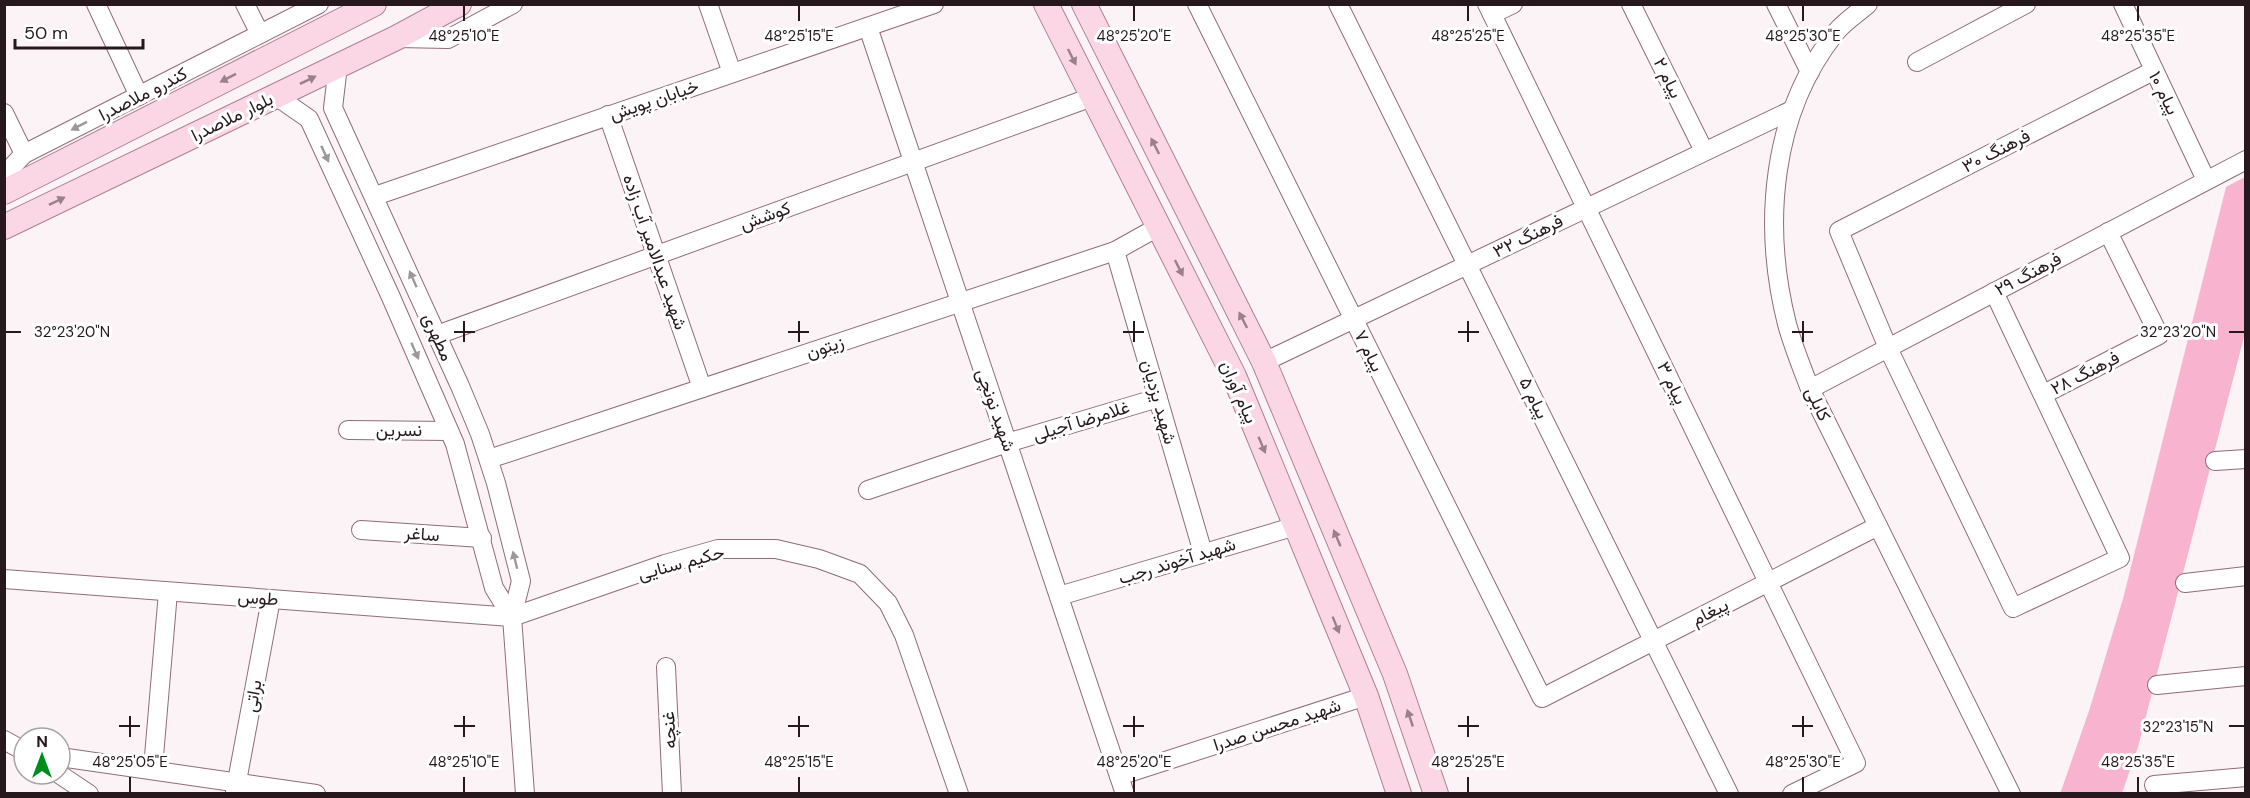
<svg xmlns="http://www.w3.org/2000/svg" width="2250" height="798" font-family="'DM Sans',Vazirmatn,sans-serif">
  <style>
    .green { fill: #f8b3ce }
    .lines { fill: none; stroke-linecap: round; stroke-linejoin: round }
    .minor-casing { stroke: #906c7a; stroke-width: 20 }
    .major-casing { stroke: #ae8193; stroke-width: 26 }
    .minor { stroke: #fff; stroke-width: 18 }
    .major { stroke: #fbd6e4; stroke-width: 24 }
    .oneway { fill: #9b808a }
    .oneway2 { fill: #9d9799 }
    .ticks { fill: none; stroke: #26181d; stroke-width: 2 }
    .labels { text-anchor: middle; stroke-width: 6; stroke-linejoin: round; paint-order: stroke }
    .street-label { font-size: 18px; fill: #26181d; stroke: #fff }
    .ticks-label { font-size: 15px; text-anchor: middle; fill: #26181d; stroke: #fff; stroke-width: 6; stroke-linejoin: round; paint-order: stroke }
  </style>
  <rect width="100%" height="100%" fill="#fbf3f6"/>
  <path class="green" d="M2245,177V333L2138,747L2122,793L2060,794L2089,711L2123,599L2226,187Z"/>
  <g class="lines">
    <defs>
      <g id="minor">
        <path d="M96,4L139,96"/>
        <path d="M245,4L260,34"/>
        <path d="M708,4L732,73"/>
        <path d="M1197,4L1542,698L1878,526"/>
        <path d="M1338,4L1729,794"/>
        <path d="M1487,4L1856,763L1792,794"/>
        <path d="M1631,4L1704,151"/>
        <path d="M1776,4L1810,72"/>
        <path d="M1868,4C1858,13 1845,21 1836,32C1771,113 1762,225 1787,324C1793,346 1802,368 1810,389L2011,794"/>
        <path d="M2123,4L2206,180"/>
        <path d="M1492,14L1513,4"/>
        <path d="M868,27L1125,794"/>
        <path d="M398,38L448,39L513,4"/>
        <path d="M1917,62L2026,4"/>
        <path d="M338,66L333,108L460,386L480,434L496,483L521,581L512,617L525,794"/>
        <path d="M276,96L309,119L390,295L455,444L494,588L512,617"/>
        <path d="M4,113L24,154"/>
        <path d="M608,115L702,388"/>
        <path d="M4,175L24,154L319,4"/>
        <path d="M375,196L934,4"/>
        <path d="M1115,251L1203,553"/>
        <path d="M1994,292L2120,558L2013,608L1888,348L1839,231L2153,71"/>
        <path d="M437,335L1092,97"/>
        <path d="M1264,362L1792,110"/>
        <path d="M1810,389L2246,160"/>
        <path d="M2044,394L2159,335L2108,232"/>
        <path d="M348,430L449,431"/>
        <path d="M489,459L1115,251L1158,227"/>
        <path d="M2215,461L2246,459"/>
        <path d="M868,490L1007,443L1158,398"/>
        <path d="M361,530L482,538"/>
        <path d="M4,579L512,617L665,564L718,549H776L819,559L860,574L888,603L904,635L959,794"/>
        <path d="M2185,583L2246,576"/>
        <path d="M1059,596L1296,526"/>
        <path d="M666,667L672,794"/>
        <path d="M2157,685L2246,676"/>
        <path d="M4,740L24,751"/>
        <path d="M60,757L316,794"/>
        <path d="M153,768L168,592"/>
        <path d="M59,774L89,794"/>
        <path d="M1119,776L1366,696"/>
        <path d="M2154,785L2246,777"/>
        <path d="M235,792L271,599"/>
      </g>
      <g id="major">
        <path d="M1046,4L1234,376L1366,696L1399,794"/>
        <path d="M1084,4L1264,362L1395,674L1436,794"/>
        <path d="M4,192L374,4"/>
        <path d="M4,227L396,38L459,4"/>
      </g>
    </defs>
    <use href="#minor" class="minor-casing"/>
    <use href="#major" class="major-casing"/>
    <use href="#minor" class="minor"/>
    <use href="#major" class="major"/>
  </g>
  <defs><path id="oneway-solid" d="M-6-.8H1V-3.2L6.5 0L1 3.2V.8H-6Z" transform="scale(1.5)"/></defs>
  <g class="oneway">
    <use href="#oneway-solid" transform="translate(1072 57) rotate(63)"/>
    <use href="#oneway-solid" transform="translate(228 78) rotate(153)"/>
    <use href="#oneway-solid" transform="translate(308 80) rotate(-26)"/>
    <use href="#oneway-solid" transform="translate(1155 146) rotate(-117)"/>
    <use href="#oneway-solid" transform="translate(57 201) rotate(-26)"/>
    <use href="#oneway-solid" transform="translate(1179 268) rotate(63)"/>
    <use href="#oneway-solid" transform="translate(1243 320) rotate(-117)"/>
    <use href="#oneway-solid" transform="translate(1262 445) rotate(67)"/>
    <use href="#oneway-solid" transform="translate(1337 538) rotate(-113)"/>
    <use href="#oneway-solid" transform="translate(1336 625) rotate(68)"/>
    <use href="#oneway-solid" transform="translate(1410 718) rotate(-109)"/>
  </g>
  <g class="oneway2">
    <use href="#oneway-solid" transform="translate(79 126) rotate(153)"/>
    <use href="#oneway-solid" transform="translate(325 154) rotate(65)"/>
    <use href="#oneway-solid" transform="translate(413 279) rotate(-114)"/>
    <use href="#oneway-solid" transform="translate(415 351) rotate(66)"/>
    <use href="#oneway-solid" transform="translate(515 560) rotate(-104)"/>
  </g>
  <path class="ticks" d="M464,6V21M799,6V21M1134,6V21M1468,6V21M1803,6V21M2138,6V21M464,321V342M799,321V342M1134,321V342M1468,321V342M1803,321V342M6,332H21M454,332H475M788,332H809M1123,332H1144M1458,332H1479M1792,332H1813M2229,332H2244M130,716V737M464,716V737M799,716V737M1134,716V737M1468,716V737M1803,716V737M119,726H140M454,726H475M788,726H809M1123,726H1144M1458,726H1479M1792,726H1813M2229,726H2244M130,777V792M464,777V792M799,777V792M1134,777V792M1468,777V792M1803,777V792M2138,777V792"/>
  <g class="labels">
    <g class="street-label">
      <text transform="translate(1668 78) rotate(64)" y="6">پیام ۲</text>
      <text transform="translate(2164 93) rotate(64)" y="6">پیام ۱۰</text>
      <text transform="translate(143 94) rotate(-27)" y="6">کندرو ملاصدرا</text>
      <text transform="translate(654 100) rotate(-19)" y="6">خیابان پویش</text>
      <text transform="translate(232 117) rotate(-26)" y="6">بلوار ملاصدرا</text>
      <text transform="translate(1996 151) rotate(-27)" y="6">فرهنگ ۳۰</text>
      <text transform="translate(765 216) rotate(-20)" y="6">کوشش</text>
      <text transform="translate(1528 236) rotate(-26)" y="6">فرهنگ ۳۲</text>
      <text transform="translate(655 252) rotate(71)" y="6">شهید عبدالامیر آب زاده</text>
      <text transform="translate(2028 274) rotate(-28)" y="6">فرهنگ ۲۹</text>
      <text transform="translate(438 337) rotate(66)" y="6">مطهری</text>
      <text transform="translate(825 347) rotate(-18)" y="6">زیتون</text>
      <text transform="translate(1369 351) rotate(64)" y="6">پیام ۷</text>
      <text transform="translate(2085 373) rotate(-27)" y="6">فرهنگ ۲۸</text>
      <text transform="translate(1672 383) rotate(64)" y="6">پیام ۳</text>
      <text transform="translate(1239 392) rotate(66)" y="6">پیام آوران</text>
      <text transform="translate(1534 398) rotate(64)" y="6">پیام ۵</text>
      <text transform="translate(1159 402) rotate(74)" y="6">شهید یزدیان</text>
      <text transform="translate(1818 404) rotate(65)" y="6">کابلی</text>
      <text transform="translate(996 410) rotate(71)" y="6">شهید نونچی</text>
      <text transform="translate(1081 421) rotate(-17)" y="6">غلامرضا آجیلی</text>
      <text x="399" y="436">نسرین</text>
      <text transform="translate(422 534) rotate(4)" y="6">ساغر</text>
      <text transform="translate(1177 561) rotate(-17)" y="6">شهید آخوند رجب</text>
      <text transform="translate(681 563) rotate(-15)" y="6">حکیم سنایی</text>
      <text transform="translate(258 598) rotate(4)" y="6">طوس</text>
      <text transform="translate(1710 612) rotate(-27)" y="6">پیغام</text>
      <text transform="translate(253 696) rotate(-80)" y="6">براتی</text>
      <text transform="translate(1277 725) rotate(-18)" y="6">شهید محسن صدرا</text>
      <text transform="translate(669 730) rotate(-93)" y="6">غنچه</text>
    </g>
  </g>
  <g class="ticks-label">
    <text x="464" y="41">48°25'10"E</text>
    <text x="799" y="41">48°25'15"E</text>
    <text x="1134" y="41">48°25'20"E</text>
    <text x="1468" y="41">48°25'25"E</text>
    <text x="1803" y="41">48°25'30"E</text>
    <text x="2138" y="41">48°25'35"E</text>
    <text x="72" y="337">32°23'20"N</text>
    <text x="2178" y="337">32°23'20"N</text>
    <text x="2178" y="732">32°23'15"N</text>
    <text x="130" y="767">48°25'05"E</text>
    <text x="464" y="767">48°25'10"E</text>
    <text x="799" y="767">48°25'15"E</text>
    <text x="1134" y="767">48°25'20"E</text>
    <text x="1468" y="767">48°25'25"E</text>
    <text x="1803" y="767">48°25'30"E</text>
    <text x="2138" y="767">48°25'35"E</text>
  </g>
  <rect width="2250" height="798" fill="none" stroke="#26181d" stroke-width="12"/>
  <g transform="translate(42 756)"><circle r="28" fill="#ffffff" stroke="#a8a3a5" stroke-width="1.5"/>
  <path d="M0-4.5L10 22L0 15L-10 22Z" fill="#008c1b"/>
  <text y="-9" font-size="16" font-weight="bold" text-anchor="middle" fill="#26181d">N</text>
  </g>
  <path d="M15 39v9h128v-9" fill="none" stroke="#26181d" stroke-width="3"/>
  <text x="24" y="39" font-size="18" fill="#26181d" stroke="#ffffff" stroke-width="4.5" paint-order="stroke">50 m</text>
</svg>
